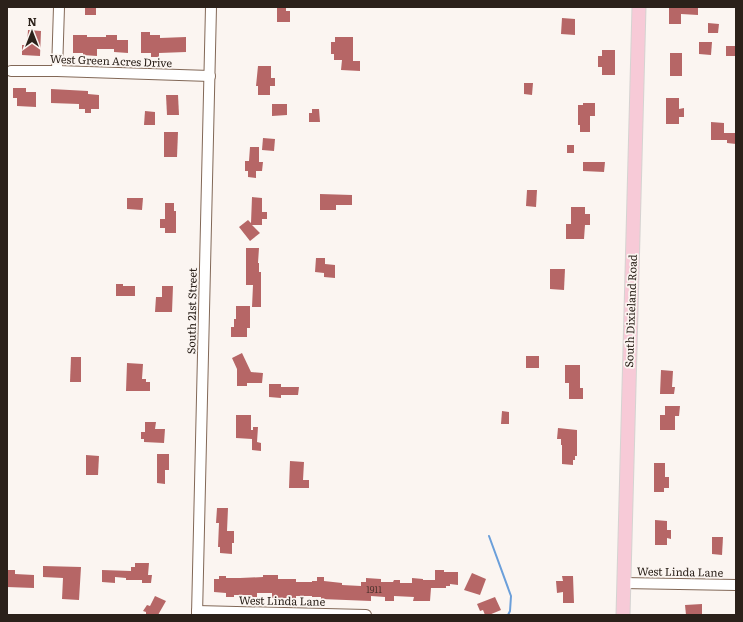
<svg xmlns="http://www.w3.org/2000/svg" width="743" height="622" font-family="Literata,serif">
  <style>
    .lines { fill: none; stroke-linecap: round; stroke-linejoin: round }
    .stream { stroke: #6b9fda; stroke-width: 2 }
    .building { fill: #b66666 }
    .minor-casing { stroke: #826857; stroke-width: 12 }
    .major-casing { stroke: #d5d3d1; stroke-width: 15 }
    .minor { stroke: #fff; stroke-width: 10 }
    .major { stroke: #f7cad7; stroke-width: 13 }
    .labels { text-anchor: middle; stroke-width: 3.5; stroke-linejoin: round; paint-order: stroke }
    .number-label { font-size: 9px; fill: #4e322d }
    .street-label { font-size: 11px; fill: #2b211a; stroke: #fbf5f1 }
  </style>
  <rect width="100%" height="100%" fill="#fbf5f1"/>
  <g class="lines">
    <path class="stream" d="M489,536L511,596L510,611L508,615"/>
  </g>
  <g class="building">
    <rect x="85" y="7" width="11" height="8"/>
    <path d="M277,7H286V11H290V22H277Z"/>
    <path d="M669,7H698V15L681,14V24H669Z"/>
    <path d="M562,18L575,19V35L561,34Z"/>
    <path d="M708,23L719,24L718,33H708Z"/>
    <path d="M28,30L41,31L40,56L22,55V45H27Z"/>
    <path d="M141,32H150V35H160V38L186,37V52L159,53V57H151V53H141Z"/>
    <path d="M73,35H87V37H106V35H117V40H128V53L114,52V49H97V56L83,55V53H73Z"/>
    <path d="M335,37H353V61H360V71L341,70L342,60H334V54H331V42H335Z"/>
    <path d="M699,42H712L711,55L699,54Z"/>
    <rect x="726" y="46" width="10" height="10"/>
    <path d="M602,50H615V75H602V67H598V56H602Z"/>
    <rect x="670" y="53" width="12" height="23"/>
    <path d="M258,66H271V78H275V86H270V95H258V86H256Z"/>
    <path d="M524,83H533L532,95L524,94Z"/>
    <path d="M13,88H26V92H36V107L17,106V98H13Z"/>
    <path d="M51,89L88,91V94L99,95V109H91V113H85V109H79V104L51,103Z"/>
    <path d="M166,95H178L179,115H167Z"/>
    <path d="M666,98H679V109L684,108V117H679V124H666Z"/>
    <path d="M583,103H595V116H590V132H580V125H578V105H583Z"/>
    <path d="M272,104H287V115L272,116Z"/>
    <path d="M312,109H319L320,122H309V113H312Z"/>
    <path d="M145,111L155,112V125H144Z"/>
    <path d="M711,122L724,123V133H736V144L727,143V140H711Z"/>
    <path d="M164,132H178L177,157H164Z"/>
    <path d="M263,138L275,139L274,151L262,150Z"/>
    <rect x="567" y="145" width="7" height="8"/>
    <path d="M250,147H259V162H263L262,171H256V178L248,177V171H245V161H249Z"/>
    <path d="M583,162H605L604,172L583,171Z"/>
    <path d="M527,190H537L536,207L526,206Z"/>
    <path d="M320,194L352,195V205H336V210H320Z"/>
    <path d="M252,197L262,198V212H267V219H262V225H252L260,233L250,241L239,227L248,220L251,223Z"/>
    <path d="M127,198H143L142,210L127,209Z"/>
    <path d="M165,203H174V211H176V233H165V228H160V219H165Z"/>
    <path d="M571,207H585V214H590V225H585L584,239H566V224H571Z"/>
    <path d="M246,248H259L258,263H259V272H261V307H252L253,285H246Z"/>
    <path d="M316,258H325V264L335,265V278L324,277V273L315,272Z"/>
    <path d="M550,269H565L564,290L550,289Z"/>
    <path d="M116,284H123V286H135V296H116Z"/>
    <path d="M162,286H173L172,312H155L156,297H162Z"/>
    <path d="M236,306H250V328H247V337H231V327H234V319H236Z"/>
    <path d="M242,353L251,372L263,373L262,383H247V386H237V369L232,358Z"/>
    <rect x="526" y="356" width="13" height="12"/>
    <path d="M71,357H81V382H70Z"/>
    <path d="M127,363L143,364L142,379H146V382H150V391H126Z"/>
    <path d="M565,365H580V388H583V399H569V383H565Z"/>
    <path d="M661,370L673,371L672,387H675L674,394H660Z"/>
    <path d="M269,384H281V387H299L298,395H281V398L269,397Z"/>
    <path d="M665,406H680L679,416H675V430H660V415H665Z"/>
    <path d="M502,411L509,412V424H501Z"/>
    <path d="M236,415H251V430H253V427H258L257,442L261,443V451L252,450V439L236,438Z"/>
    <path d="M145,422H156L155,429H165L164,443L144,442V439H141V432H145Z"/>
    <path d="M558,428L577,430V456H575V460H573V465L562,464V445H561V439H557Z"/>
    <path d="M157,454H169V470H165V484L157,483Z"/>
    <path d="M86,455L99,456L98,475H86Z"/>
    <path d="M290,461L304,462L303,480H309V488H289Z"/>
    <path d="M654,463H665V477H669V488H664V492H654Z"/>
    <path d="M217,508H228L227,531H234V543H232V554L220,553V547H218L219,523H216Z"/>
    <path d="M655,520L667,521V530H671V539L667,538V545H655Z"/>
    <path d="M712,537H723L722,555L712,554Z"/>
    <path d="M135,563H149L148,575H152L151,583H142V580H126V578L115,577V583L102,582V570L131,571V567H135Z"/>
    <path d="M43,566L81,567L79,600L62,599L63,578L43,577Z"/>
    <path d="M8,570H15V574L34,575V588L7,587Z"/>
    <path d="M435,570H444V572H458V585L450,584V586H446V588H431L430,601H413L414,597L394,596V601H385V597L371,596V601L321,599V597H312V596H296V598H272V593H257V597H248V595H234V597H226V593L214,592V579H219V576H226V578H240L263,577V575H278V579H296V582H312V581H317V577H324V581L342,583V585L361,586V582H366V578L381,579V582H393L394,580H400V583H412V578L423,579V580H435Z"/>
    <path d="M472,573L486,579L480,595L464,590Z"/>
    <path d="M562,576H573L574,603H563V592L557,593L556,581H563Z"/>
    <path d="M155,596L166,601L158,615H146V612L143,611L147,605L150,606Z"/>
    <path d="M495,597L501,610L489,615H485L483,610L480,611L477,604Z"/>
    <path d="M702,604V615H686L685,605Z"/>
  </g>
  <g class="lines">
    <defs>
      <g id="minor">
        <path d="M11,71H57L210,76"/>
        <path d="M57,71L59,7"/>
        <path d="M623,583L736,585"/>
        <path d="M197,611L366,615"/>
        <path d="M197,615L211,7"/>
      </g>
      <path id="major" d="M623,615L639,7"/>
    </defs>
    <use href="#minor" class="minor-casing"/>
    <use href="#major" class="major-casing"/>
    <use href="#minor" class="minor"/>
    <use href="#major" class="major"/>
  </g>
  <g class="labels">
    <g class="number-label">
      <text x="374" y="593">1911</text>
    </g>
    <g class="street-label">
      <text transform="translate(111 61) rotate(2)" y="4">West Green Acres Drive</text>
      <text transform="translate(192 311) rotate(-89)" y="4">South 21st Street</text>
      <text transform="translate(631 311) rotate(-88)" y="4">South Dixieland Road</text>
      <text transform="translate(680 572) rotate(1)" y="4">West Linda Lane</text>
      <text transform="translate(282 601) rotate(1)" y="4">West Linda Lane</text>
    </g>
  </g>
  <rect width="743" height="622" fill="none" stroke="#2b211a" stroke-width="16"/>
  <g transform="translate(32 32)" stroke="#fbf5f1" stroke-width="3" paint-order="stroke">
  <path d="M0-3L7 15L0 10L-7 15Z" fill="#2b211a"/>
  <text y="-6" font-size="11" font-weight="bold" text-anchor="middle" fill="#2b211a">N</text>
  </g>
</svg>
